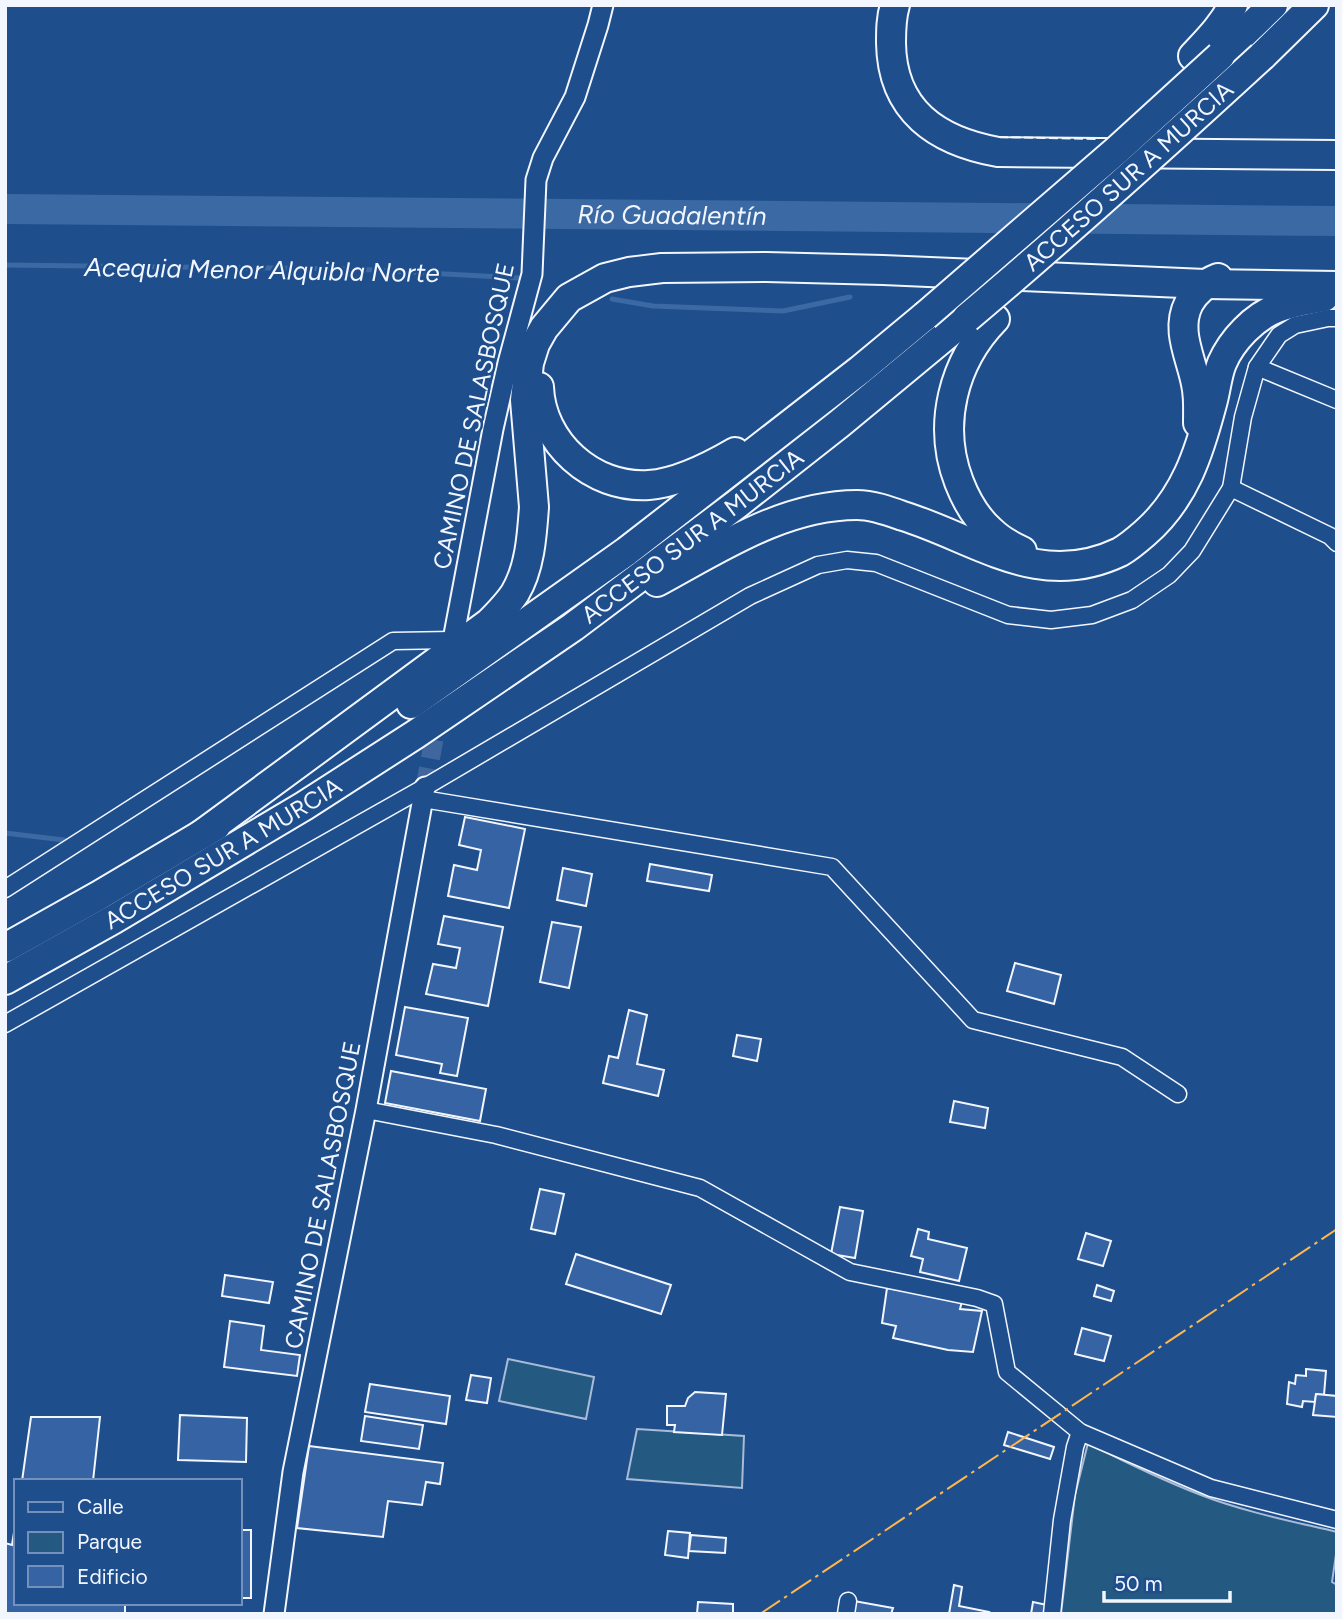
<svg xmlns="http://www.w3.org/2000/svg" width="1342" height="1619" font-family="Figtree,sans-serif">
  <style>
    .green { fill: #245a82; stroke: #a8bbd7; stroke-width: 2 }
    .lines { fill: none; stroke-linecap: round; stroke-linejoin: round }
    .stream { stroke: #3b69a3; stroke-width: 5 }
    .river { stroke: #3b69a3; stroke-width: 30 }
    .building { fill: #3563a3; stroke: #f2f6ff; stroke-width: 2 }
    .tertiary-tunnel { stroke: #3f679d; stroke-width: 19; stroke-dasharray: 19 10; stroke-linecap: butt }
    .minor-casing { stroke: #f2f6ff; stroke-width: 19 }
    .tertiary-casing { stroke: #f2f6ff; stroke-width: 23 }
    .motorway-casing { stroke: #f2f6ff; stroke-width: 32 }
    .minor { stroke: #1f4e8c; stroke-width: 16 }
    .tertiary { stroke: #1f4e8c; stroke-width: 19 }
    .motorway { stroke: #1f4e8c; stroke-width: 28 }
    .motorway-bridge-casing { stroke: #f2f6ff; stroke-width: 32; stroke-linecap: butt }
    .motorway-bridge { stroke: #1f4e8c; stroke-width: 28 }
    .fence { stroke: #f2f6ff; stroke-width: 2; stroke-dasharray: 9 3.5; stroke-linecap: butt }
    .power { stroke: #ffb74d; stroke-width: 2; stroke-dasharray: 24 5 3.5 5; stroke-linecap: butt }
    .labels { text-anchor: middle; stroke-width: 5; stroke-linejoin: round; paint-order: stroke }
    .street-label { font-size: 24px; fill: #f2f6ff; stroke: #1f4e8c }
    .water-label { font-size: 26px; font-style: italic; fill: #f2f6ff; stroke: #1f4e8c }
  </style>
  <rect width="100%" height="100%" fill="#1f4e8c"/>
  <g class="green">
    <path d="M508,1359L594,1377L586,1419L499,1401Z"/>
    <path d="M637,1429L744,1436L742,1488L627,1479Z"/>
    <path d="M1088,1443C1125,1462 1162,1480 1201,1495C1245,1512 1291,1521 1337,1532V1548L1332,1582L1337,1585V1614H1061L1075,1495Z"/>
  </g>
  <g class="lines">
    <g class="stream">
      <path d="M5,265L354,269L519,278"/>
      <path d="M612,299L653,306L783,311L850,297"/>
      <path d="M5,833L64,840"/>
    </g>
    <path class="river" id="s1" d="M5,209L1337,221"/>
  </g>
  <g class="building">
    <path d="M465,817L525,829L509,908L448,896L454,865L477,870L481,850L459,845Z"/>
    <path d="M650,864L712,875L709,891L647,881Z"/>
    <path d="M563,868L592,874L586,906L557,900Z"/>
    <path d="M444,916L503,927L488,1006L426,994L433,964L456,968L460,948L438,944Z"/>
    <path d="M552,922L581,927L569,988L540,982Z"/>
    <path d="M1015,963L1061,975L1054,1004L1007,991Z"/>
    <path d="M405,1007L468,1018L457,1076L440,1073L442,1064L396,1055Z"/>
    <path d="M629,1010L647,1015L637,1064L664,1070L658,1096L603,1083L609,1056L618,1058Z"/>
    <path d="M737,1035L761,1039L757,1061L733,1056Z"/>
    <path d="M391,1071L486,1089L480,1121L385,1103Z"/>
    <path d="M954,1101L988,1108L985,1128L950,1122Z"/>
    <path d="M540,1189L564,1194L555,1234L531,1229Z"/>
    <path d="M840,1207L863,1211L855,1258L831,1254Z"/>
    <path d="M918,1229L929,1232L928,1239L967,1248L959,1281L920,1272L923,1259L911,1256Z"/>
    <path d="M1086,1233L1111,1241L1103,1266L1078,1259Z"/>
    <path d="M576,1254L671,1285L661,1314L566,1284Z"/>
    <path d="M225,1275L273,1282L269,1303L222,1296Z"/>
    <path d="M1097,1285L1114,1291L1111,1301L1094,1296Z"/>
    <path d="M887,1288L962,1301L960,1309L982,1311L973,1352L948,1350L893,1338L896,1326L882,1323Z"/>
    <path d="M230,1321L264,1326L261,1350L300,1355L297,1376L224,1367Z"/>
    <path d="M1082,1328L1111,1336L1104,1361L1075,1354Z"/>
    <path d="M1306,1369L1326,1371L1324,1395L1316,1394L1315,1402L1303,1401L1302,1407L1287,1404L1289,1382L1295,1384L1296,1375L1306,1376Z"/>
    <path d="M471,1375L491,1378L487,1403L466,1400Z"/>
    <path d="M370,1384L450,1396L446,1424L365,1412Z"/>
    <path d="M695,1392L726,1394L722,1435L674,1432L675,1425H667V1406H685L688,1398Z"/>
    <path d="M1316,1394L1337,1396V1417L1313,1415Z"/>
    <path d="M180,1415L247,1418L246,1462L178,1460Z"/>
    <path d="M365,1416L423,1425L419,1449L361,1441Z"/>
    <path d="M31,1417H100L93,1481H22Z"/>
    <path d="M1008,1432L1054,1447L1050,1459L1004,1445Z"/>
    <path d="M309,1446L443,1463L440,1484L426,1482L422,1505L388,1501L383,1537L297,1528Z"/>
    <path d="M16,1520V1603H125V1614H5V1543L12,1545Z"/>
    <rect x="240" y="1530" width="11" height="68"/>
    <path d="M668,1531L690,1533L688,1558L665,1555Z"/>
    <path d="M691,1535L726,1538L725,1553L689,1551Z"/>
    <path d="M954,1585L962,1587L959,1606L989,1612L988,1614H949Z"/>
    <path d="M854,1601L893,1608L891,1614H851Z"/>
    <path d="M698,1602L733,1604V1614H697Z"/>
    <path d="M1033,1602L1047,1605L1046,1614H1031Z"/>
  </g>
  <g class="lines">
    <path class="tertiary-tunnel" d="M425,787L439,713"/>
    <defs>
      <g id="minor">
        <path d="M1257,367L1337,400"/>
        <path d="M1231,488L1330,536L1337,543"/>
        <path d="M423,799L832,867L973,1020L1122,1057L1178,1094"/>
        <path d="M5,889L393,641L453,640"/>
        <path d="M5,1024L425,787L750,596L818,565L847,560L876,563L1008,615L1051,620L1092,615L1132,600L1169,575L1192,551L1231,488L1243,417L1257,367L1279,335L1295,325L1328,318H1337"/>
        <path d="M366,1110L496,1135L700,1188L850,1272L977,1298L994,1304L1007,1372L1080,1432L1211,1488L1337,1520"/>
        <path d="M846,1614L848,1601"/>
        <path d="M1052,1614L1062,1520L1075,1447L1080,1432"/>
      </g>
      <g id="tertiary">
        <path d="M453,640L493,429L508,363L532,274L536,180L543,158L575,97L598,25L603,5"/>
        <path d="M274,1614L293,1472L366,1110L425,787"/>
      </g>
      <g id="motorway">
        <path d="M895,5C891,18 891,30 891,43C892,111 937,141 998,152L1337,155"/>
        <path d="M1193,56C1208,40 1223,25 1233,5"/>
        <path d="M1220,56L1273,5"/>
        <path d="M1262,56L1314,5"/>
        <path d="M995,319C953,362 937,425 959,482C966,500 976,518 991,531C1000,540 1011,546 1022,551"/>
        <path d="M539,387C541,442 592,489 649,485C677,483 711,466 735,452"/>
        <path d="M1198,423C1198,410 1199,397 1196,384C1191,357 1175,330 1189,303C1196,291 1205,283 1218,278"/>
        <path d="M657,582C720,548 784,505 857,505C873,505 889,511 903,516C977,539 1039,591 1120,552C1129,547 1137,540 1145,533C1185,498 1199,453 1212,404C1216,390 1217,375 1222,363C1232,340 1254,317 1277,308C1292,302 1308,300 1324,297"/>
        <path d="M411,704L627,551L860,370L925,316"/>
        <path d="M201,835L489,623C498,614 508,604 515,593C530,568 532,535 534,507L525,400L529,363L535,344L544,328L569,298L605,278L629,272L662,268L766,267L883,270L1205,284L1337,286"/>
        <path d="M5,948L98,896L216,826"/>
        <path id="s2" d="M5,980L114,919L304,806L416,734L573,627L737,504L839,424L967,318"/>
      </g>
    </defs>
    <use href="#minor" class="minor-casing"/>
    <use href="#tertiary" class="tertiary-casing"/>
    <use href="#motorway" class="motorway-casing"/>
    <use href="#minor" class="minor"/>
    <use href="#tertiary" class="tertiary"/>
    <use href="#motorway" class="motorway"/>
    <defs>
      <g id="motorway-bridge">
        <path d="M925,316L1117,150L1220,56"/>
        <path id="s3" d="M967,318C1068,233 1165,145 1262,56"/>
      </g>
    </defs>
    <use href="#motorway-bridge" class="motorway-bridge-casing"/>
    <use href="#motorway-bridge" class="motorway-bridge"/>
    <path class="fence" d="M999,137L1097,139"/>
    <path class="power" d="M760,1614L1337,1229"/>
  </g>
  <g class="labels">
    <g class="street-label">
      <text dy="8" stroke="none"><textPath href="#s3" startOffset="215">ACCESO SUR A MURCIA</textPath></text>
      <text transform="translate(474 416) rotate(-78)" y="8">CAMINO DE SALASBOSQUE</text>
      <text dy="8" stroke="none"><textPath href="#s2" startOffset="819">ACCESO SUR A MURCIA</textPath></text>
      <text dy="8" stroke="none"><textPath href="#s2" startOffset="252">ACCESO SUR A MURCIA</textPath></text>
      <text transform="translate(323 1195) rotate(-79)" y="8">CAMINO DE SALASBOSQUE</text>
    </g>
    <g class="water-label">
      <text dy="9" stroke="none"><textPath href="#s1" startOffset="667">Río Guadalentín</textPath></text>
      <text transform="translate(262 270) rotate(1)" y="9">Acequia Menor Alquibla Norte</text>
    </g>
  </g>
  <rect width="1342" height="1619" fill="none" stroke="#f2f6ff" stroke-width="14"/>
  <rect x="14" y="1479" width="228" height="126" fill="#1f4e8c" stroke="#7391ba" stroke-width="2"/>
  <rect x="28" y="1502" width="35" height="10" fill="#1f4e8c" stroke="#7391ba" stroke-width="2"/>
  <text x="77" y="1514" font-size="21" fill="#f2f6ff">Calle</text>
  <rect x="28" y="1532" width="35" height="21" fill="#245a82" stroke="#7391ba" stroke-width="2"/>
  <text x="77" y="1549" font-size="21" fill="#f2f6ff">Parque</text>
  <rect x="28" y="1566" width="35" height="21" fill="#3563a3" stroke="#7391ba" stroke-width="2"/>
  <text x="77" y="1584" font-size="21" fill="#f2f6ff">Edificio</text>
  <path d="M1104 1591v10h126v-10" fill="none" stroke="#f2f6ff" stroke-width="3.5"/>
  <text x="1114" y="1591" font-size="21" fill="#f2f6ff" stroke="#1f4e8c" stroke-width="5" paint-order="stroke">50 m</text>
</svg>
